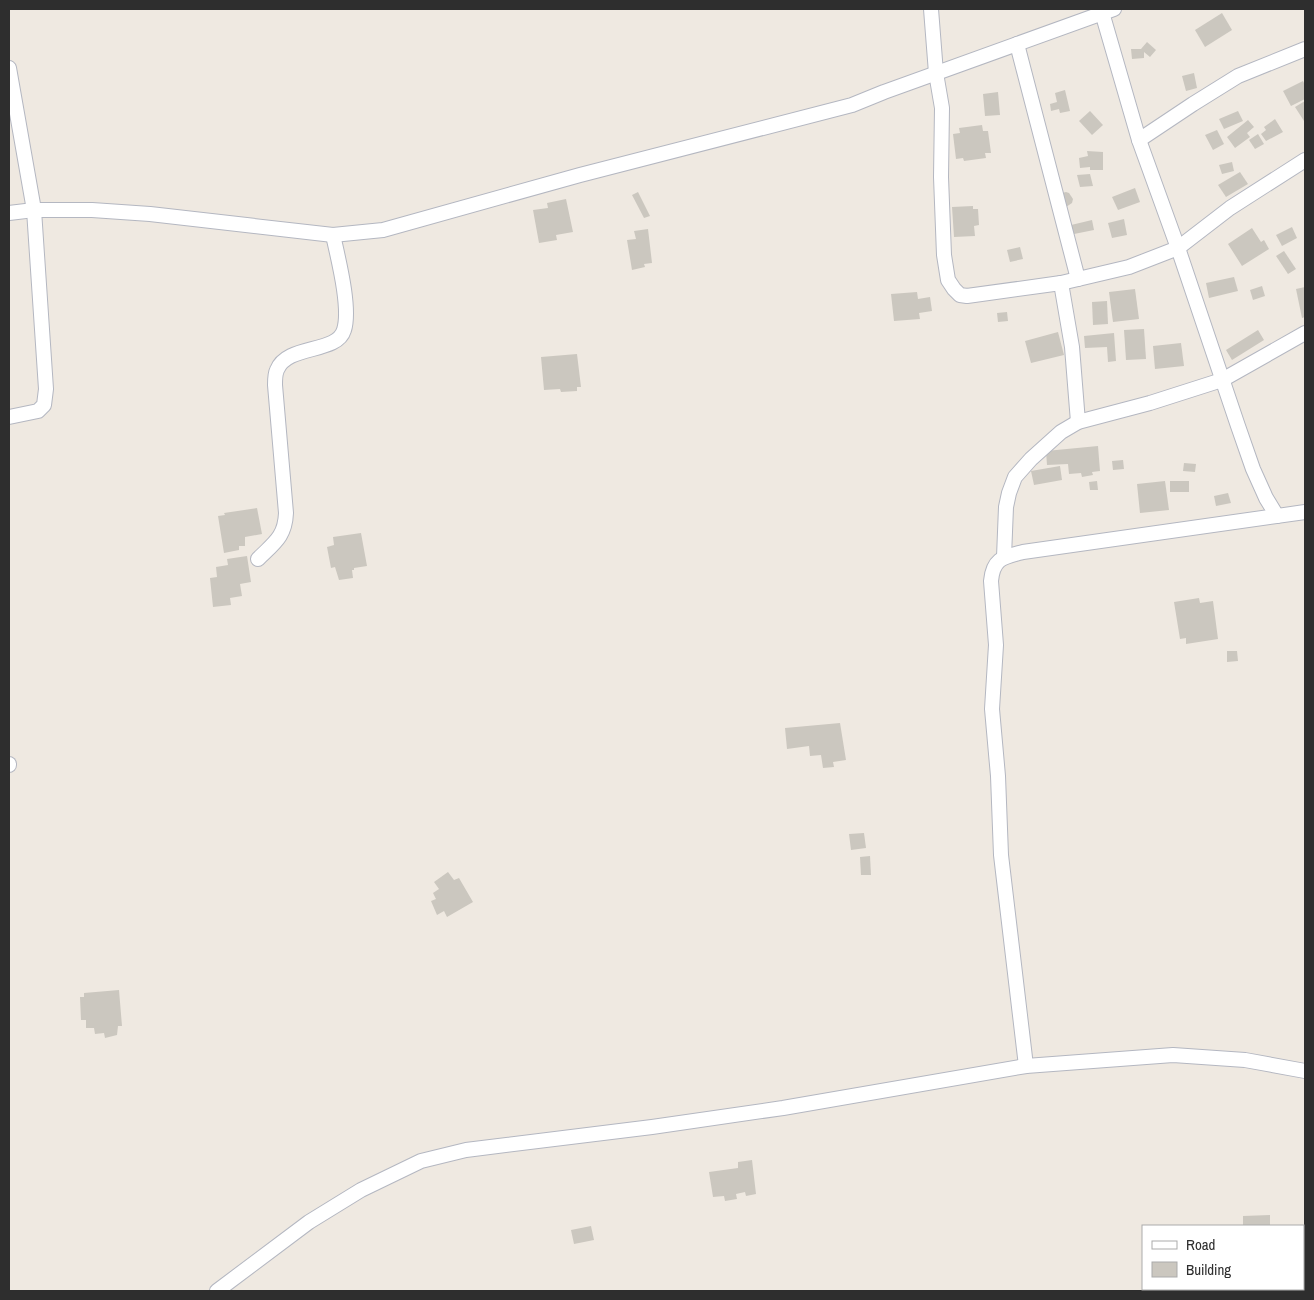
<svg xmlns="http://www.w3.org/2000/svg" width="1314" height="1300" font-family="'Archivo Narrow',sans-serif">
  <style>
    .building { fill: #cbc7bf }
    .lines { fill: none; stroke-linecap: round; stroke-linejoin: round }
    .minor-casing { stroke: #b4b7c1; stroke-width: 16 }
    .minor { stroke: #fff; stroke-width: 14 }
  </style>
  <rect width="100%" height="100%" fill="#efe9e1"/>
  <g class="building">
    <path d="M1222,13L1232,30L1205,47L1195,30Z"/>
    <path d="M1147,42L1156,50L1150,57L1144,52V58L1132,59L1131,49H1141Z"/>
    <path d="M1194,73L1197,88L1186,91L1182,76Z"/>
    <path d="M1303,81L1305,85V99L1291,106L1283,91Z"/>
    <path d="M1065,90L1070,111L1060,113L1059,109L1051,111L1050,104L1057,102L1055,93Z"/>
    <path d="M998,92L1000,115L985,116L983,94Z"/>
    <path d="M1305,101V121H1304L1295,107Z"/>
    <path d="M1090,111L1103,125L1092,135L1079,121Z"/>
    <path d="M1238,111L1243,121L1224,129L1219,119Z"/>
    <path d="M1275,119L1283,132L1266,141L1261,134L1266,130L1264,127Z"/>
    <path d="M1248,120L1254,127L1247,133L1250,137L1235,148L1227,137Z"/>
    <path d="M982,125L983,131H988L991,153H985L986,158L964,161L963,158L956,159L953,134L960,133L959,128Z"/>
    <path d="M1217,130L1224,144L1213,150L1205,135Z"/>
    <path d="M1258,134L1264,144L1255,149L1249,140Z"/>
    <path d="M1087,151L1103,152V170H1090V167L1080,168L1079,158L1088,156Z"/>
    <path d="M1232,162L1234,171L1222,174L1219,165Z"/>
    <path d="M1240,172L1248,184L1226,197L1218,185Z"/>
    <path d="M1090,174L1093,186L1080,187L1077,175Z"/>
    <path d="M1135,188L1140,202L1118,210L1112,197Z"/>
    <path d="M638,192L650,216L644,218L632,195Z"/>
    <path d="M1066,192L1069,193L1073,199L1072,203L1066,207L1062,193Z"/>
    <path d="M566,199L573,232L556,235L557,240L539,243L533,210L548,208L547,203Z"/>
    <path d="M973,206V209H978L979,225L974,226L975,236L954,237L952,207Z"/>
    <path d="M1124,219L1127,235L1112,238L1108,223Z"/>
    <path d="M1092,220L1094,230L1069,235L1067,226Z"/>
    <path d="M1292,227L1297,238L1282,246L1276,235Z"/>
    <path d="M1252,228L1261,242L1264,240L1269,249L1242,266L1228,244Z"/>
    <path d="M648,229L652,263L644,264L645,267L632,270L627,240L636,239L634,231Z"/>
    <path d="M1020,247L1023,259L1010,262L1007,250Z"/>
    <path d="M1284,251L1296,269L1288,274L1276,256Z"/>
    <path d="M1234,277L1238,291L1209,298L1206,283Z"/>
    <path d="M1262,286L1265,296L1253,300L1250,290Z"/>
    <path d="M1305,287V317L1302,318L1296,289Z"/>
    <path d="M1135,289L1139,319L1113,322L1109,292Z"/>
    <path d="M917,292L918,299L930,297L932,311L919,313L920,319L894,321L891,294Z"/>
    <path d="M1107,301L1108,324L1093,325L1092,302Z"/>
    <path d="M1007,312L1008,321L998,322L997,313Z"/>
    <path d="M1144,329L1146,359L1126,360L1124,330Z"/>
    <path d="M1258,330L1264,340L1232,360L1226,350Z"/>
    <path d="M1058,332L1064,355L1031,363L1025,341Z"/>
    <path d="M1114,333L1116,361L1108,362L1107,347L1085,348L1084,336Z"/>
    <path d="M1181,343L1184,366L1155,369L1153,346Z"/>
    <path d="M577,354L581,387H577V391L561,392L560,389L544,390L541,357Z"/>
    <path d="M1098,446L1100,471L1092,472L1093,475L1082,477L1081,473L1069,474L1068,464L1047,465L1046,451Z"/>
    <path d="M1123,460L1124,469L1113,470L1112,461Z"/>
    <path d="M1184,463L1196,464L1195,472L1183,471Z"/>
    <path d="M1060,466L1062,480L1034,485L1031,471Z"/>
    <path d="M1097,481L1098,490H1090L1089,482Z"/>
    <path d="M1165,481L1169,510L1140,513L1137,484Z"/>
    <rect x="1170" y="481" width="19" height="11"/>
    <path d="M1228,493L1231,503L1216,506L1214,496Z"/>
    <path d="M257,508L262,534L245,537V546H239V550L224,553L218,516L225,515L224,513Z"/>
    <path d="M361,533L367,566L354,568V570H352L353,578L339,580L335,567L331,568L327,547L334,545L333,537Z"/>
    <path d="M247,556L251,582L240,584L242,596L230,598L231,605L213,607L210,578L217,577L216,567L228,565L227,559Z"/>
    <path d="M1199,598L1200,603L1213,601L1218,639L1186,644V638L1180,639L1174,602Z"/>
    <path d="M1227,651H1237L1238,661L1227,662Z"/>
    <path d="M840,723L846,760L833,762L834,767L823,768L821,755L810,756L809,746L787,749L785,728Z"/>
    <path d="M864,833L866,848L851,850L849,834Z"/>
    <path d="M870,856L871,875H861L860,857Z"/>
    <path d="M448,872L454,880L459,878L473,902L447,917L444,911L437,915L431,901L436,899L433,893L439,889L434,882Z"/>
    <path d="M119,990L122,1026H118L117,1035L105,1038L104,1033L95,1034L94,1028H86V1020H81L80,997H84V993Z"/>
    <path d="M752,1160L756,1194L746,1196L745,1192L736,1194L737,1199L725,1201L724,1196L713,1197L709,1172L738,1168V1162Z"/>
    <path d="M1270,1215V1226H1243V1216Z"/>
    <path d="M591,1226L594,1240L574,1244L571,1230Z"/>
  </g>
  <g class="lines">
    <defs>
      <g id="minor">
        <path d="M931,9L936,73L942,108L941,177L944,255L948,280L954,289L960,295L967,296L1061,283L1129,267L1178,248L1230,208L1305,160"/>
        <path d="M1101,9L1139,140L1178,248L1238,426L1253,469L1266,498L1277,516"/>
        <path d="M1017,44L1078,279"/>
        <path d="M9,68L34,210L46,389L44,405L38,411L9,417"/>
        <path d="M1139,140L1193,104L1238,76L1305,49"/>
        <path d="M9,213L34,210H92L150,214L333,235L383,230L580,175L852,105L884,92L1114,9"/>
        <path d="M1061,283L1072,347L1078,422"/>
        <path d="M1004,557L1006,507L1009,493L1015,477L1031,459L1061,432L1078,422L1150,403L1222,380L1305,333"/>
        <path d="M258,559C274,543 285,537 286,513L275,385C275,380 275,374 277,370C287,344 337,354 344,330C351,308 338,258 333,235"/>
        <path d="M9,765V764"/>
        <path d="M1026,1066L1001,855L998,776L992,709L996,645L991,581C993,558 1004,557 1023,552L1305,512"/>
        <path d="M217,1291L309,1222L361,1190L421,1161L466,1150L652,1127L783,1108L1026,1066L1173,1055L1245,1060L1305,1071"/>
      </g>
    </defs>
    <use href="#minor" class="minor-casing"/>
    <use href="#minor" class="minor"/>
  </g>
  <rect width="1314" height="1300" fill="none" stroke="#2e2e2e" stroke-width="20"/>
  <rect x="1142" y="1225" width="162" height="65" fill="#ffffff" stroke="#ababab"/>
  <rect x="1152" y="1241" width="25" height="8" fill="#ffffff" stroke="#ababab"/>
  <text x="1186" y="1250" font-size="15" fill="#2e2e2e">Road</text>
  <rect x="1152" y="1262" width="25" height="15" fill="#cbc7bf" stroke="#ababab"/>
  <text x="1186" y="1275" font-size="15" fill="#2e2e2e">Building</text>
</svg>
